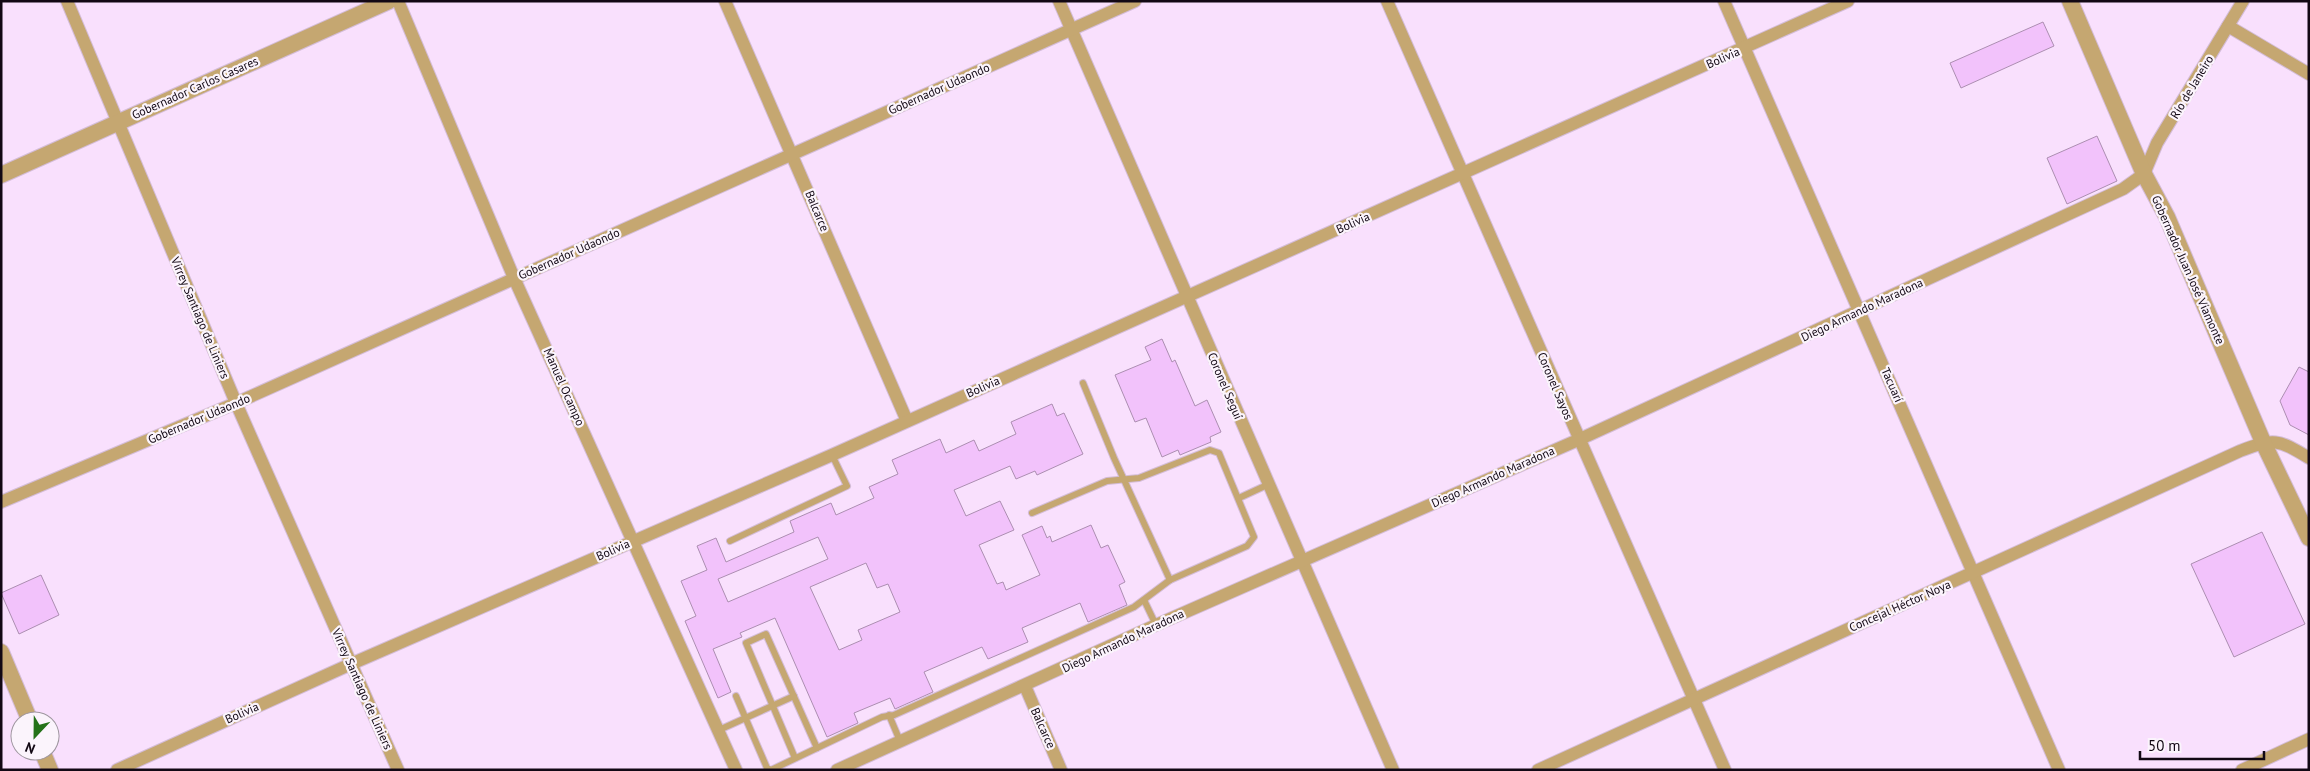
<svg xmlns="http://www.w3.org/2000/svg" width="2310" height="771" font-family="'PT Sans',sans-serif">
  <style>
    .building { fill: #f2c2fb; stroke: #ac8eb1; fill-rule: evenodd }
    .lines { fill: none; stroke-linecap: round; stroke-linejoin: round }
    .service-casing { stroke: #d4bdd8; stroke-width: 8 }
    .minor-casing { stroke: #d4bdd8; stroke-width: 14 }
    .tertiary-casing { stroke: #d4bdd8; stroke-width: 18 }
    .service { stroke: #c5a771; stroke-width: 6 }
    .minor { stroke: #c5a771; stroke-width: 12 }
    .tertiary { stroke: #c5a771; stroke-width: 16 }
    .labels { text-anchor: middle; stroke-width: 4.5; stroke-linejoin: round; paint-order: stroke }
    .street-label { font-size: 12px; fill: #120814; stroke: #fbf4fc }
  </style>
  <rect width="100%" height="100%" fill="#f9e0fd"/>
  <g class="building">
    <path d="M2043,22L2054,46L1961,88L1950,63Z"/>
    <path d="M2097,136L2117,181L2067,204L2047,158Z"/>
    <path d="M1162,339L1172,362L1175,360L1195,406L1207,400L1221,432L1210,437L1211,442L1180,455L1178,450L1162,457L1146,418L1135,422L1115,375L1151,360L1145,347Z"/>
    <path d="M2299,367L2309,372V435L2290,425L2280,401Z"/>
    <path d="M1052,404L1057,416L1064,413L1083,454L1037,475L1035,471L1016,479L1010,466L954,490L966,516L1000,501L1014,530L979,545L997,584L1003,582L1006,590L1040,575L1022,535L1042,526L1047,538L1050,536L1052,542L1091,525L1101,548L1108,545L1125,582L1119,585L1127,605L1088,622L1080,603L1022,628L1028,642L988,659L982,647L924,672L933,692L895,709L890,698L854,713L858,723L827,737L775,618L740,633L742,637L713,649L731,692L718,698L685,621L696,616L681,581L707,570L697,546L716,538L726,562L794,532L790,521L831,503L836,515L874,498L869,487L898,474L892,460L940,439L946,453L974,440L979,451L1016,434L1011,422ZM818,537L828,559L728,602L718,579ZM866,563L877,588L888,584L900,612L858,630L862,640L839,650L810,587Z"/>
    <path d="M2262,532L2305,624L2234,657L2191,564Z"/>
    <path d="M41,575L59,615L19,634L1,593Z"/>
  </g>
  <g class="lines">
    <defs>
      <g id="service">
        <path d="M1083,383L1114,458L1170,580"/>
        <path d="M1239,498L1267,485"/>
        <path d="M730,541L847,486L832,455"/>
        <path d="M1144,600L1156,625"/>
        <path d="M736,696L767,768L771,770L882,717L894,715L1134,607L1170,580L1247,546L1254,537L1219,453L1210,450L1139,478L1107,481L1032,513"/>
        <path d="M889,715L900,741"/>
        <path d="M719,730L794,696"/>
        <path d="M795,758L746,643L766,634L817,748"/>
      </g>
      <g id="minor">
        <path d="M67,1L236,403L398,770"/>
        <path d="M398,1L514,278L736,770"/>
        <path d="M725,1L907,421"/>
        <path d="M1059,1L1393,770"/>
        <path d="M1387,1L1725,770"/>
        <path d="M1724,1L2059,770"/>
        <path d="M2228,26L2309,74"/>
        <path d="M1,502L236,403L1135,1"/>
        <path d="M1025,686L1061,770"/>
        <path d="M117,770L351,664L832,455L1848,1"/>
        <path d="M837,770L1156,625L1578,440L2123,189L2144,174L2157,143L2243,1"/>
        <path d="M1538,770L2240,451C2274,438 2278,439 2309,458"/>
        <path d="M2242,770L2309,739"/>
      </g>
      <g id="tertiary">
        <path d="M2070,1L2144,174L2167,217L2263,442L2309,538"/>
        <path d="M1,175L389,1"/>
        <path d="M1,652L30,721"/>
        <path d="M42,751L50,770"/>
      </g>
    </defs>
    <use href="#service" class="service-casing"/>
    <use href="#minor" class="minor-casing"/>
    <use href="#tertiary" class="tertiary-casing"/>
    <use href="#service" class="service"/>
    <use href="#minor" class="minor"/>
    <use href="#tertiary" class="tertiary"/>
  </g>
  <g class="labels">
    <g class="street-label">
      <text transform="translate(1723 58) rotate(-24)" y="4">Bolivia</text>
      <text transform="translate(2192 87) rotate(-59)" y="4">Río de Janeiro</text>
      <text transform="translate(195 88) rotate(-24)" y="4">Gobernador Carlos Casares</text>
      <text transform="translate(939 89) rotate(-24)" y="4">Gobernador Udaondo</text>
      <text transform="translate(817 211) rotate(67)" y="4">Balcarce</text>
      <text transform="translate(1353 223) rotate(-24)" y="4">Bolivia</text>
      <text transform="translate(569 254) rotate(-24)" y="4">Gobernador Udaondo</text>
      <text transform="translate(2188 270) rotate(66)" y="4">Gobernador Juan José Viamonte</text>
      <text transform="translate(1862 310) rotate(-25)" y="4">Diego Armando Maradona</text>
      <text transform="translate(200 318) rotate(67)" y="4">Virrey Santiago de Liniers</text>
      <text transform="translate(1892 385) rotate(66)" y="4">Tacuarí</text>
      <text transform="translate(1225 386) rotate(67)" y="4">Coronel Seguí</text>
      <text transform="translate(1555 386) rotate(67)" y="4">Coronel Sayos</text>
      <text transform="translate(564 387) rotate(66)" y="4">Manuel Ocampo</text>
      <text transform="translate(983 387) rotate(-24)" y="4">Bolivia</text>
      <text transform="translate(199 419) rotate(-23)" y="4">Gobernador Udaondo</text>
      <text transform="translate(1493 477) rotate(-24)" y="4">Diego Armando Maradona</text>
      <text transform="translate(613 550) rotate(-24)" y="4">Bolivia</text>
      <text transform="translate(1900 606) rotate(-24)" y="4">Concejal Héctor Noya</text>
      <text transform="translate(1123 641) rotate(-25)" y="4">Diego Armando Maradona</text>
      <text transform="translate(362 689) rotate(66)" y="4">Virrey Santiago de Liniers</text>
      <text transform="translate(242 713) rotate(-24)" y="4">Bolivia</text>
      <text transform="translate(1043 728) rotate(66)" y="4">Balcarce</text>
    </g>
  </g>
  <rect width="2310" height="771" fill="none" stroke="#120814" stroke-width="5"/>
  <g transform="translate(35 736) rotate(202)"><circle r="24" fill="#fbf4fc" stroke="#9e969f"/>
  <path d="M0-4L9 19L0 12L-9 19Z" fill="#247219"/>
  <text y="-8" font-size="14" font-weight="bold" text-anchor="middle" fill="#120814">N</text>
  </g>
  <path d="M2140 751v8h124v-8" fill="none" stroke="#120814" stroke-width="2.5"/>
  <text x="2148" y="751" font-size="15" fill="#120814" stroke="#fbf4fc" stroke-width="4" paint-order="stroke">50 m</text>
</svg>
